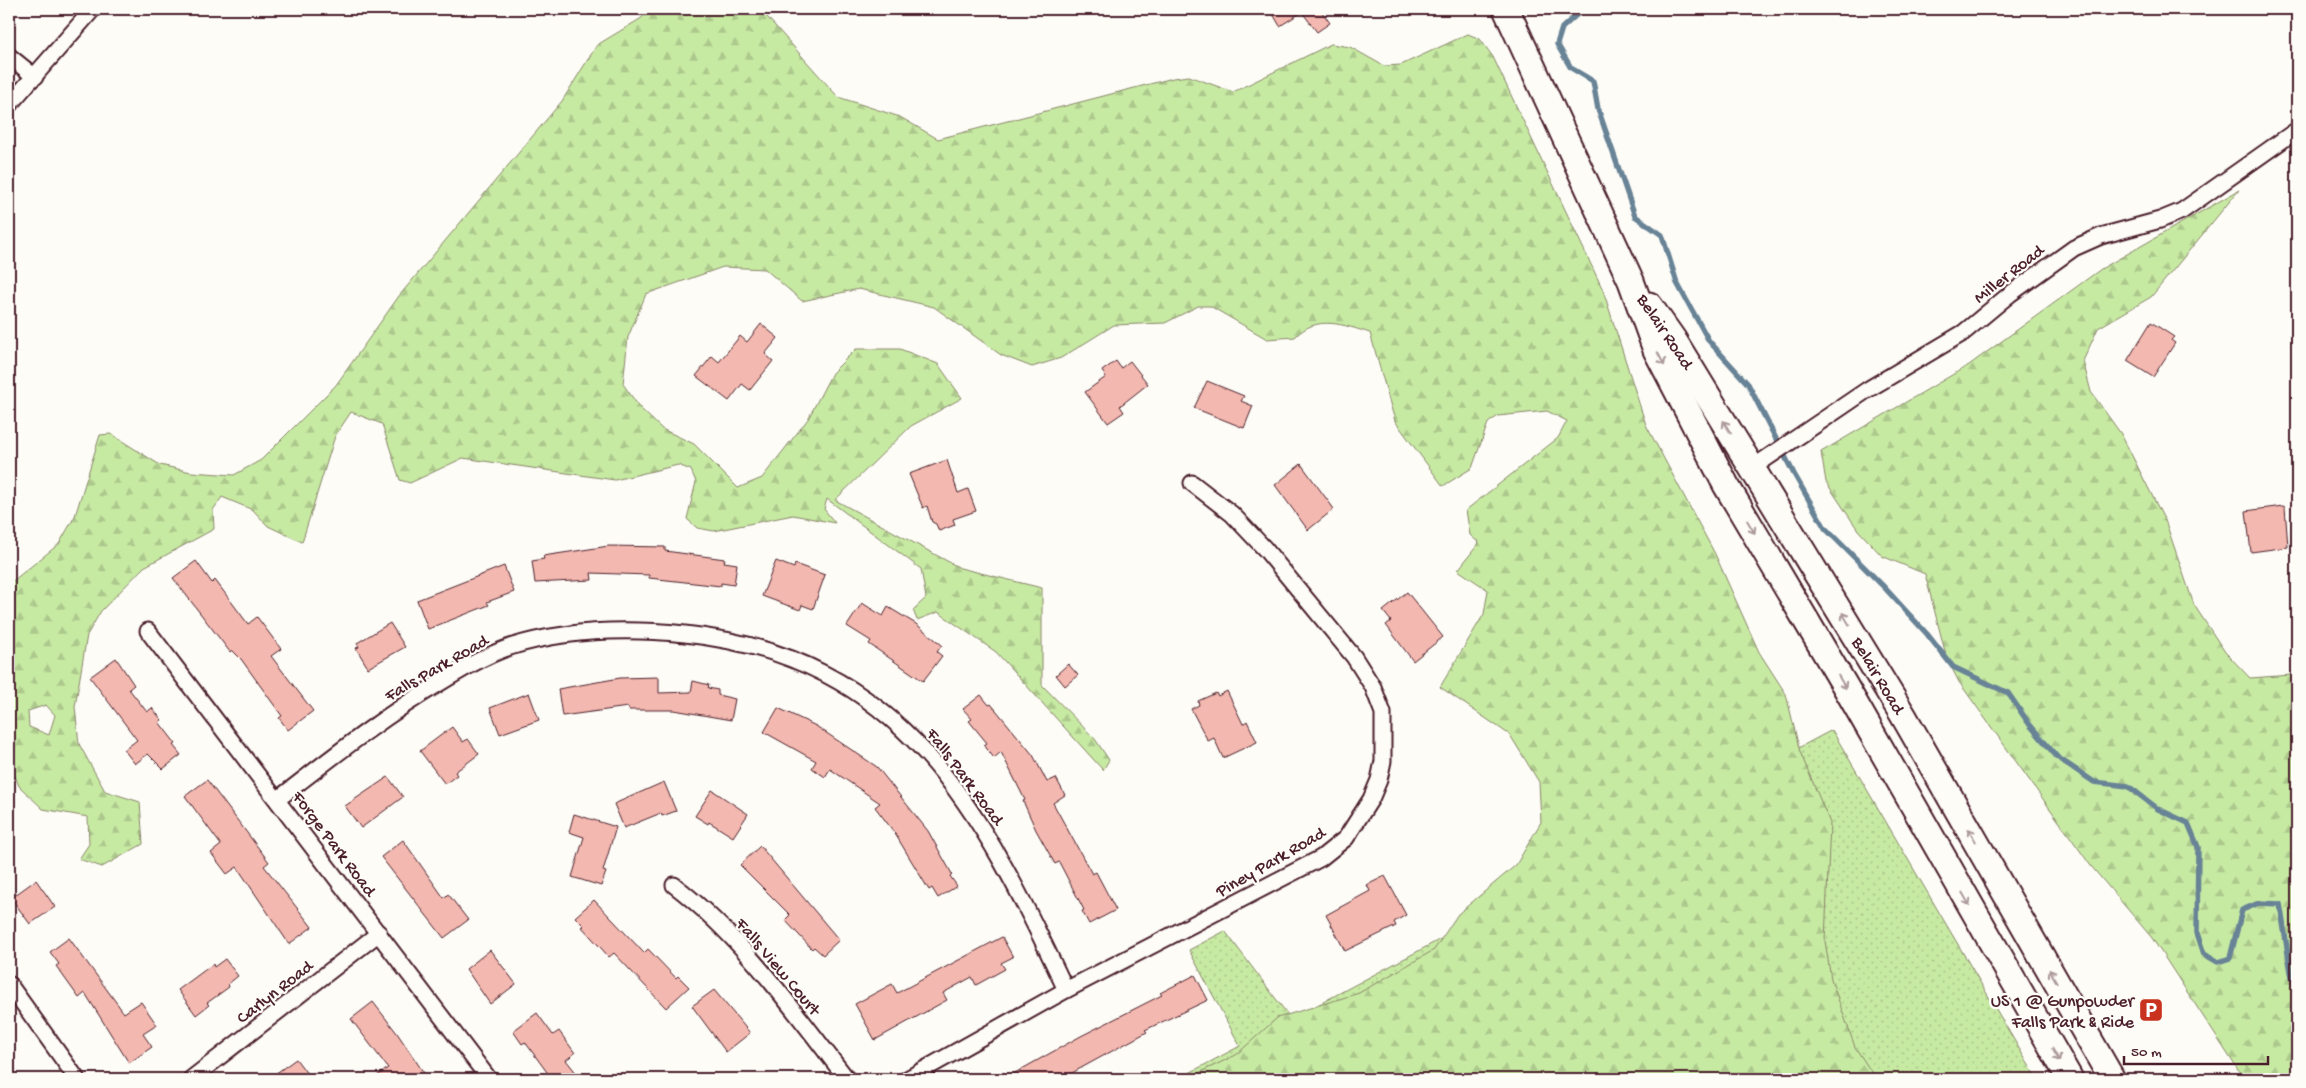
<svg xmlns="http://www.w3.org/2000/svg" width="2306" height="1088" font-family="'Gochi Hand',sans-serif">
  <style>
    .grass { fill: url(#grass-dots); stroke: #888467 }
    .forest { fill: url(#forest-firs); stroke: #888467; fill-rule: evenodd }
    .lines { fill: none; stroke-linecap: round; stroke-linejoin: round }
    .stream { stroke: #688396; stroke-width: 5.5 }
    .building { fill: #f3b8af; stroke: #4a1f2b }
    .minor-casing { stroke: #4a1f2b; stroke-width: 19 }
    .trunk-casing { stroke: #4a1f2b; stroke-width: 29 }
    .minor { stroke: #fdfcf7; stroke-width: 15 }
    .trunk { stroke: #fdfcf7; stroke-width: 25 }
    .oneway { stroke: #ac999b }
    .labels { text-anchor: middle; stroke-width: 4.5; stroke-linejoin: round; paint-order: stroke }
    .street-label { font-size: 18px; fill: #4a1f2b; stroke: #fdfcf7 }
    .poi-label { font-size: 18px; fill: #4a1f2b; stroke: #fdfcf7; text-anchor: end }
  </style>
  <defs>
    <pattern id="grass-dots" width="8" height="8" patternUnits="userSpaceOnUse" patternTransform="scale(1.25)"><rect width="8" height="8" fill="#c7eaa3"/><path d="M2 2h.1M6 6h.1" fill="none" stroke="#acc88c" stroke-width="1.8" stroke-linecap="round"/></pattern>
    <pattern id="forest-firs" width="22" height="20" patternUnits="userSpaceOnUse" patternTransform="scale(1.25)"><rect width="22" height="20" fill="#c7eaa3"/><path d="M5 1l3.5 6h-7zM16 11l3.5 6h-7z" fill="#acc88c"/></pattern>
  </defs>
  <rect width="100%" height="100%" fill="#fdfcf7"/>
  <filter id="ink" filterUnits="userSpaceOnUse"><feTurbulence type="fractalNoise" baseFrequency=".02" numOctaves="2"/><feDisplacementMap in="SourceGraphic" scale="10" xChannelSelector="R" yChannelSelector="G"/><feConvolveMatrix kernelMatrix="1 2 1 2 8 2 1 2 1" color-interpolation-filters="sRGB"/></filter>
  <g filter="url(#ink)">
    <path class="grass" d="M1832,730L2037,1079H1178L1240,1046L1189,950L1225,931L1291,1019Z"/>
    <g class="forest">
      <path d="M652,9H760L838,97L900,117L938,139L1173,78L1189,76L1233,92L1331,44L1350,47L1384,66L1401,65L1468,34L1480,39L1493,57L1603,290L1646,425L1715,554L1759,652L1786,694L1800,752L1830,823L1825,941L1831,979L1855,1047L1876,1079H1186L1236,1055L1277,1018L1359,993L1434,950L1458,914L1516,865L1541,822L1539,782L1510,735L1440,687L1484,614L1488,590L1458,570L1479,543L1470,535L1466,510L1558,438L1567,421L1547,411L1498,416L1488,423L1472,468L1443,486L1395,421L1370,333C1344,325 1317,314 1295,337L1267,339L1210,306H1198L1165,323L1114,325L1061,358L1032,367L1001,355L934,307L859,289L802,301L765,269L723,267L646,294L628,337L623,384L640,408L662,429L694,444L738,488L762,478L808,419L832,373L856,349H900L938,364L962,398L911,426L835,500L960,568L1042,588V685L1095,739L1109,760L1103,770L996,652L938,612L917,620L913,610L926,598L921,569L827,499L824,509L835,523L793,515L714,531L697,528L687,519L696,482L691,470L678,465L615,480L463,458L410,483L400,480L382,424L351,412L335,436L302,542L268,526L253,510L222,497L213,510L214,529L144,567L101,611L87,635L75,707L79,744L105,791L140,802L143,844L102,867L79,859L89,844L88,817L43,809L19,786L9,761V584L59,544L75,516L100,435L111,434L160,465L191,472L234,475L261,460L336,385L399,296L562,101L597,45L640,19ZM46,705L55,715L49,735L29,727L28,711Z"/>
      <path d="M2239,190L2151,297L2098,328L2083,361L2091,392L2121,434L2166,523L2194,605L2225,652L2250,678L2291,675L2297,672V1079H2244L2152,938L2091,866L1959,682L1947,659L1925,574L1882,556L1858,530L1826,482L1821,452L1969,365L2101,269Z"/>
    </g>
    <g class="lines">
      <path class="stream" d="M1583,9L1562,28L1557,44L1571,68L1593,81L1598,109L1635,216L1662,235L1677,283L1709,341L1748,384L1794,474L1825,528L1884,587L1927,634L1953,667L2008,693L2030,725L2057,757L2094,782L2128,786L2158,809L2188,823L2198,847L2197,933L2204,954L2218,962L2230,958L2242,910L2259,903L2280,904L2291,972L2297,994"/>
    </g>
    <g class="building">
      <path d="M1270,9H1320L1330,23L1317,32L1302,12L1280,26Z"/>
      <path d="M2151,322L2174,337L2171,340L2175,343L2153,377L2127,361Z"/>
      <path d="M761,324L778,338L765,354L773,361L750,390L742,384L729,401L696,376L712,356L719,362L740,336L747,342Z"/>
      <path d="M1116,361L1121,368L1130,361L1148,384L1120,406L1124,412L1108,423L1085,392L1106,377L1102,371Z"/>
      <path d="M1207,381L1244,396L1241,401L1253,406L1244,428L1194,408Z"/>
      <path d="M947,460L958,493L968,489L976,511L953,519L955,525L939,531L936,524L932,522L927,506L923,508L909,474Z"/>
      <path d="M1301,464L1334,509L1308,530L1275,485Z"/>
      <path d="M2283,506L2285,507L2288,547L2251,552L2246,511Z"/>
      <path d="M609,546L665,547V551L725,559L724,562L737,564L734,585L721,583V586L649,578V575L591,573L592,580L535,583L532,561L544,559L543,556Z"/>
      <path d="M196,561L212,583L215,580L248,624L257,617L281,649L271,656L313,711L288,730L279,718L282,716L241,659L232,650L230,652L173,578Z"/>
      <path d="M776,561L794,568L795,564L825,575L813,609L802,605L800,610L762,596Z"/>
      <path d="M504,566L514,592L487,602L489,605L428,629L417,600Z"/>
      <path d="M1407,592L1443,637L1413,661L1386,625L1391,621L1383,611Z"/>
      <path d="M862,603L883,616L888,607L916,624L942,645L937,652L942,656L923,681L869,644L871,641L847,626Z"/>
      <path d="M390,623L405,647L368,668L356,648L359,647L357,643Z"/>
      <path d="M116,658L134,685L129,689L147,712L152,708L162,720L159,722L176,744L173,745L181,755L163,769L148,754L135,764L124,750L137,740L90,677Z"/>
      <path d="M1068,664L1078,675L1065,686L1056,675Z"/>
      <path d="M659,677V693L691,692L693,681L709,685L708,688L718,690V695L735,699L731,720L674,710H629L628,707L562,716L558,689L620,678Z"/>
      <path d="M1227,691L1243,724L1247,721L1257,742L1223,758L1214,738L1208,741L1191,709L1199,705L1198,701L1216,693L1218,696Z"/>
      <path d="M529,693L539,720L500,734L490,708Z"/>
      <path d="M981,695L989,705L991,704L1033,755L1047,782L1056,778L1065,795L1053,803L1092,874L1096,872L1116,910L1089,924L1082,911L1084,910L1059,862L1055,864L1036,830L1023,801L1025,800L1001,752L994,758L984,745L987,743L969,721L972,719L963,709Z"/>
      <path d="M778,708L816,726L877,767L928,831L952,874L950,876L957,886L938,898L932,888L929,890L894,832L875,807L880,803L830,769L825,777L812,768L816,761L764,732Z"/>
      <path d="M452,727L463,742L468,739L479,754L455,772L457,775L445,784L420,751Z"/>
      <path d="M388,777L403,797L361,828L345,806Z"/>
      <path d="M207,780L269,862L264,866L312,927L289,944L237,867L227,874L211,853L221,845L185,796Z"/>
      <path d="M664,782L676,811L662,816L661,813L624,828L614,804Z"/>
      <path d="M712,790L748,814L733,837L709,822L708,824L695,816Z"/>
      <path d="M574,814L616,827L603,871L606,872L601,886L572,877L584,837L569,832Z"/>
      <path d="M403,840L444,898L448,894L468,920L444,938L381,857Z"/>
      <path d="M760,846L839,940L823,955L814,947L812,949L785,920L790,915L740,865Z"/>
      <path d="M1385,876L1406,915L1394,922L1396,926L1345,951L1326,915L1370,891L1367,885Z"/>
      <path d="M36,880L55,907L30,924L11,898Z"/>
      <path d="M594,900L644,953L648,949L676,978L678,976L689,987L666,1008L614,953L609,957L582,927L584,926L575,917Z"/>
      <path d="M1002,937L1013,957L1001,963L1005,969L976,985L972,977L943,993L947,1000L875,1040L855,1004L892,984L897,993Z"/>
      <path d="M69,938L124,1013L141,1002L157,1025L143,1034L152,1047L129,1063L85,993L79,998L56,966L59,964L50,952Z"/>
      <path d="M490,950L516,984L490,1004L466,969Z"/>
      <path d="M225,959L238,976L228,984L229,987L207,1003L209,1005L196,1015L178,990L213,964L214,967Z"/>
      <path d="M1195,975L1208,1000L1145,1030L1147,1032L1061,1079H1004L1081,1036L1162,995L1160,993Z"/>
      <path d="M714,990L750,1033L726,1052L692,1006Z"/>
      <path d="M373,1002L397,1033L428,1079H373L388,1068L351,1019Z"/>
      <path d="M537,1013L553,1035L559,1031L575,1053L566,1060L581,1079H552L525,1042L522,1044L513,1031Z"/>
      <path d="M296,1059L311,1079H268Z"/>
    </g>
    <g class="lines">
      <defs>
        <g id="minor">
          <path d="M9,56L35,77"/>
          <path d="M9,105L93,9"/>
          <path d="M1752,468L1867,390L1963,333L2010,294L2074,248L2101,236L2160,220L2182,211L2297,130"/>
          <path d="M148,631L489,1079"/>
          <path d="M278,799C330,759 381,718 438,684C461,670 484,656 510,647C567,629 626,628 685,634C904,657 982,811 1066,990"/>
          <path d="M674,885C743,938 794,1011 847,1079"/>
          <path d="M9,984L77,1079"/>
          <path d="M191,1079L379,933"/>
          <path d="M907,1079L1066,990L1321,858L1346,838L1371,799L1379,780L1383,761V713L1373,687L1354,657L1265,549L1232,514L1192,483"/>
        </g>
        <g id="trunk">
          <path d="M1506,9L1631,281L1656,350L1726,485L1845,686L2070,1079"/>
          <path d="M1649,305L1673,339L1903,715L2112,1079"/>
        </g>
      </defs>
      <use href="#minor" class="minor-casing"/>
      <use href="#trunk" class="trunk-casing"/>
      <use href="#minor" class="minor"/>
      <use href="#trunk" class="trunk"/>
    </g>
    <defs><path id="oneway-shaft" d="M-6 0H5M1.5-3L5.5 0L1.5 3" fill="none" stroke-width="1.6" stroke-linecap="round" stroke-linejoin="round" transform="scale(1.25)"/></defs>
    <g class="oneway">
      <use href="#oneway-shaft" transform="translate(1661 359) rotate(63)"/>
      <use href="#oneway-shaft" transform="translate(1727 427) rotate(-121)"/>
      <use href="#oneway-shaft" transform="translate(1751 527) rotate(59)"/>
      <use href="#oneway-shaft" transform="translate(1846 619) rotate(-121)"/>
      <use href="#oneway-shaft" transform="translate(1842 682) rotate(59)"/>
      <use href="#oneway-shaft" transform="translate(1972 835) rotate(-120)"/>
      <use href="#oneway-shaft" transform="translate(1966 899) rotate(60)"/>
      <use href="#oneway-shaft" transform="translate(2053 976) rotate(-120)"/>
      <use href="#oneway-shaft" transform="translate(2056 1055) rotate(60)"/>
    </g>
  </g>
  <defs>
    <symbol id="parking-square" viewBox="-11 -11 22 22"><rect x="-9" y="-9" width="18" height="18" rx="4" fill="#c8321e" stroke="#fdfcf7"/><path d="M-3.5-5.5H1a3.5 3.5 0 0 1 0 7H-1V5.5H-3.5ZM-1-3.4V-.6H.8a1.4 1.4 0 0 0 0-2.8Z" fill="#fff"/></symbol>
  </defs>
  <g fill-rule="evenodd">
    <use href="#parking-square" x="2137" y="996" width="28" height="28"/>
  </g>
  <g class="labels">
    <g class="street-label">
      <text transform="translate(2008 273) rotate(-38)" y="6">Miller Road</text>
      <text transform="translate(1666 331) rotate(56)" y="6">Belair Road</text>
      <text transform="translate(436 667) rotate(-30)" y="6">Falls Park Road</text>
      <text transform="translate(1879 675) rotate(59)" y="6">Belair Road</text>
      <text transform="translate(966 776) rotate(53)" y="6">Falls Park Road</text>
      <text transform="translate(335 843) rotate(53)" y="6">Forge Park Road</text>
      <text transform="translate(1270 861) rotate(-30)" y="6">Piney Park Road</text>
      <text transform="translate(779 966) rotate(50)" y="6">Falls View Court</text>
      <text transform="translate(274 991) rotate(-38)" y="6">Carlyn Road</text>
    </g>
    <g class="poi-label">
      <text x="2134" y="1006">US 1 @ Gunpowder<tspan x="2134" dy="21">Falls Park &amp; Ride</tspan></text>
    </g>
  </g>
  <rect width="2306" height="1088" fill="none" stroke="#fdfcf7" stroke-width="30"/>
  <rect x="15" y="15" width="2276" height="1058" fill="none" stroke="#4a1f2b" stroke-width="2" filter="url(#ink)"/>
  <path d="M2124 1056v8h144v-8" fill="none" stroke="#4a1f2b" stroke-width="2.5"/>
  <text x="2131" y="1056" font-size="15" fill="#4a1f2b" stroke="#fdfcf7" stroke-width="4" paint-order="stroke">50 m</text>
</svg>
